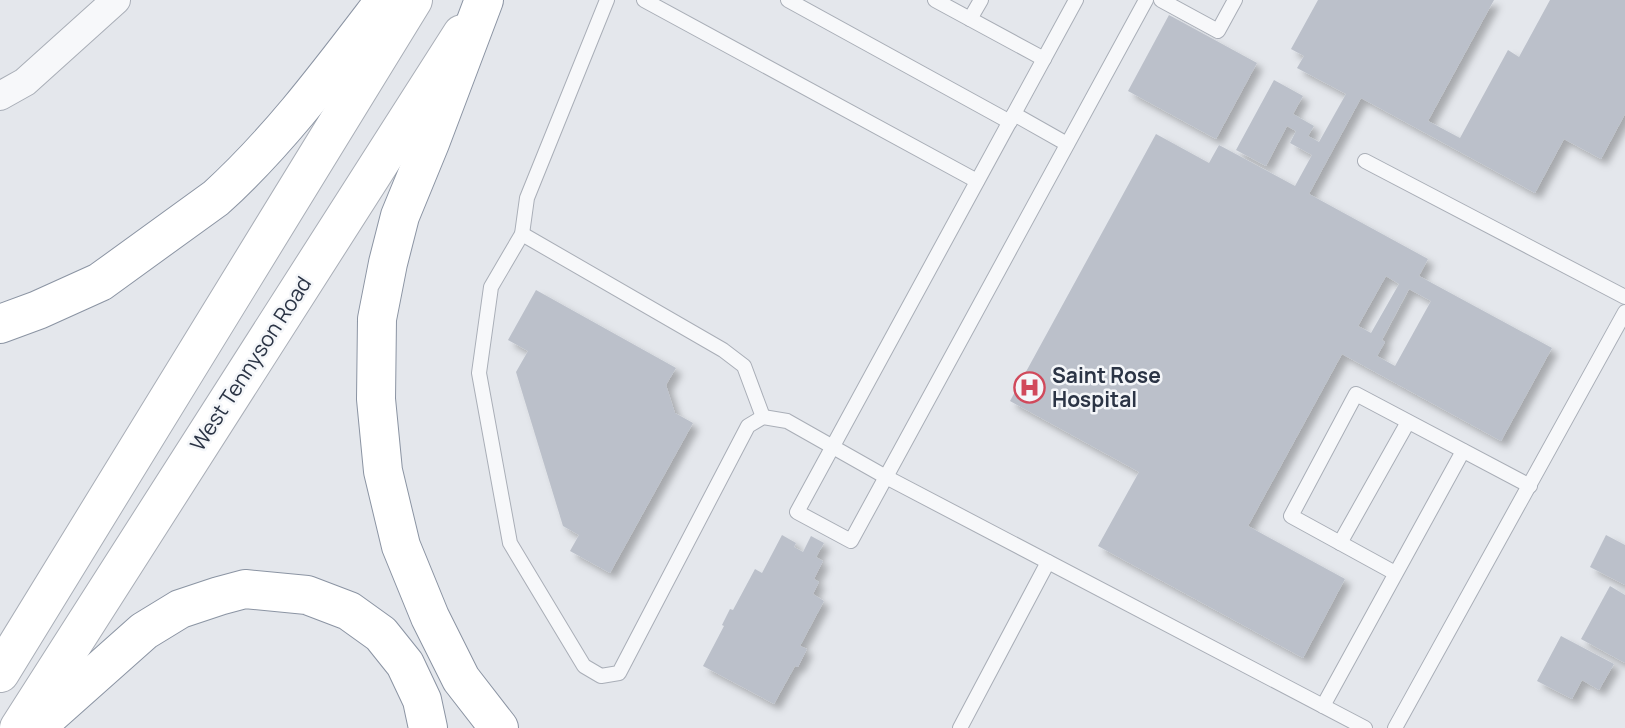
<svg xmlns="http://www.w3.org/2000/svg" width="1625" height="728" font-family="Manrope,sans-serif">
  <style>
    .building { fill: #bbc0ca; fill-rule: evenodd; filter: url(#shadow) }
    .lines { fill: none; stroke-linecap: round; stroke-linejoin: round }
    .lane-casing { stroke: #a9aeb7; stroke-width: 16 }
    .street-casing { stroke: #a9aeb7; stroke-width: 30 }
    .secondary-casing { stroke: #a9aeb7; stroke-width: 40 }
    .highway-casing { stroke: #8b94a3; stroke-width: 40 }
    .lane { stroke: #f7f8fa; stroke-width: 14 }
    .street { stroke: #f7f8fa; stroke-width: 28 }
    .secondary { stroke: #fff; stroke-width: 38 }
    .highway { stroke: #fff; stroke-width: 38 }
    .labels { text-anchor: middle; stroke-width: 5; stroke-linejoin: round; paint-order: stroke }
    .street-label { font-size: 21px; fill: #2b3445; stroke: #f4f6f9 }
    .poi-label { font-size: 21px; font-weight: bold; fill: #2b3445; stroke: #f4f6f9; text-anchor: start }
  </style>
  <defs>
    <filter id="shadow"><feDropShadow dx="6" dy="6" stdDeviation="3.5" flood-color="#0004"/></filter>
  </defs>
  <rect width="100%" height="100%" fill="#e4e7ec"/>
  <g class="building">
    <path d="M1318,0H1494L1428,121L1460,138L1508,50L1519,57L1550,0H1625V114L1601,159L1564,139L1535,193L1361,98L1309,194L1428,259L1419,276L1552,348L1501,441L1342,354L1248,526L1345,579L1303,658L1098,546L1139,472L1010,401L1156,134L1209,163L1219,145L1295,186L1312,155L1290,143L1296,131L1287,126L1266,166L1236,150L1274,80L1303,96L1293,114L1314,126L1308,136L1319,142L1346,94L1297,68L1304,56L1291,49ZM1386,276L1399,284L1371,333L1358,326ZM1409,289L1431,301L1395,366L1377,356L1385,342L1382,340Z"/>
    <path d="M1169,15L1257,63L1216,139L1128,91Z"/>
    <path d="M536,290L676,368L666,385L675,413L693,423L610,573L570,551L579,535L563,526L516,372L528,351L508,340Z"/>
    <path d="M782,535L796,543L794,547L803,552L811,536L824,543L816,557L823,561L814,579L819,582L813,594L824,601L800,646L807,649L798,667L795,666L774,704L703,666L724,626L722,625L730,609L733,610L755,569L762,573Z"/>
    <path d="M1606,535L1625,545V585L1590,567Z"/>
    <path d="M1610,586L1625,595V663L1581,639Z"/>
    <path d="M1561,636L1614,664L1599,690L1582,680L1572,699L1537,681Z"/>
  </g>
  <g class="lines">
    <defs>
      <g id="lane">
        <path d="M607,0L527,198L522,234L491,287L479,373L510,543L584,666L601,676L619,673L748,426L763,417L787,421L886,477L1365,728"/>
        <path d="M644,0L977,181"/>
        <path d="M788,0L1010,122"/>
        <path d="M935,0L1044,59"/>
        <path d="M1076,0L797,512L851,541L1146,0"/>
        <path d="M1161,0L1218,31L1235,0"/>
        <path d="M970,19L981,0"/>
        <path d="M1014,114L1067,144"/>
        <path d="M1365,161L1625,297"/>
        <path d="M522,234L723,350L744,366L763,417"/>
        <path d="M1340,543L1408,422"/>
        <path d="M1395,573L1291,516L1356,394L1530,486"/>
        <path d="M1323,706L1463,451"/>
        <path d="M960,728L1048,562"/>
        <path d="M1395,728L1625,312"/>
      </g>
      <path id="street" d="M0,96L25,82L116,0"/>
      <g id="secondary">
        <path d="M0,673L413,0"/>
        <path d="M19,728L462,34"/>
      </g>
      <g id="highway">
        <path d="M484,0L430,143L400,216L388,263L377,319L376,399L383,471L401,546L430,617L461,679L499,728"/>
        <path d="M0,324L38,310L100,282L216,198C280,140 333,68 385,0"/>
        <path d="M35,728L144,631L180,609L219,596L245,589L307,595L349,611L381,634L405,664L422,700L428,728"/>
      </g>
    </defs>
    <use href="#lane" class="lane-casing"/>
    <use href="#street" class="street-casing"/>
    <use href="#secondary" class="secondary-casing"/>
    <use href="#highway" class="highway-casing"/>
    <use href="#lane" class="lane"/>
    <use href="#street" class="street"/>
    <use href="#secondary" class="secondary"/>
    <use href="#highway" class="highway"/>
  </g>
  <defs>
    <symbol id="hospital-ring" viewBox="-11 -11 22 22"><circle r="9.5" fill="#f4f6f9" stroke="#d1495b" stroke-width="1.5"/><path d="M-5-5h3v3.5h4V-5h3V5h-3V1.5h-4V5h-3Z" fill="#d1495b"/></symbol>
  </defs>
  <g fill-rule="evenodd">
    <use href="#hospital-ring" x="1012" y="370" width="35" height="35"/>
  </g>
  <g class="labels">
    <g class="street-label">
      <text transform="translate(251 364) rotate(-57)" y="7">West Tennyson Road</text>
    </g>
    <g class="poi-label">
      <text x="1052" y="383">Saint Rose<tspan x="1052" dy="24">Hospital</tspan></text>
    </g>
  </g>
</svg>
